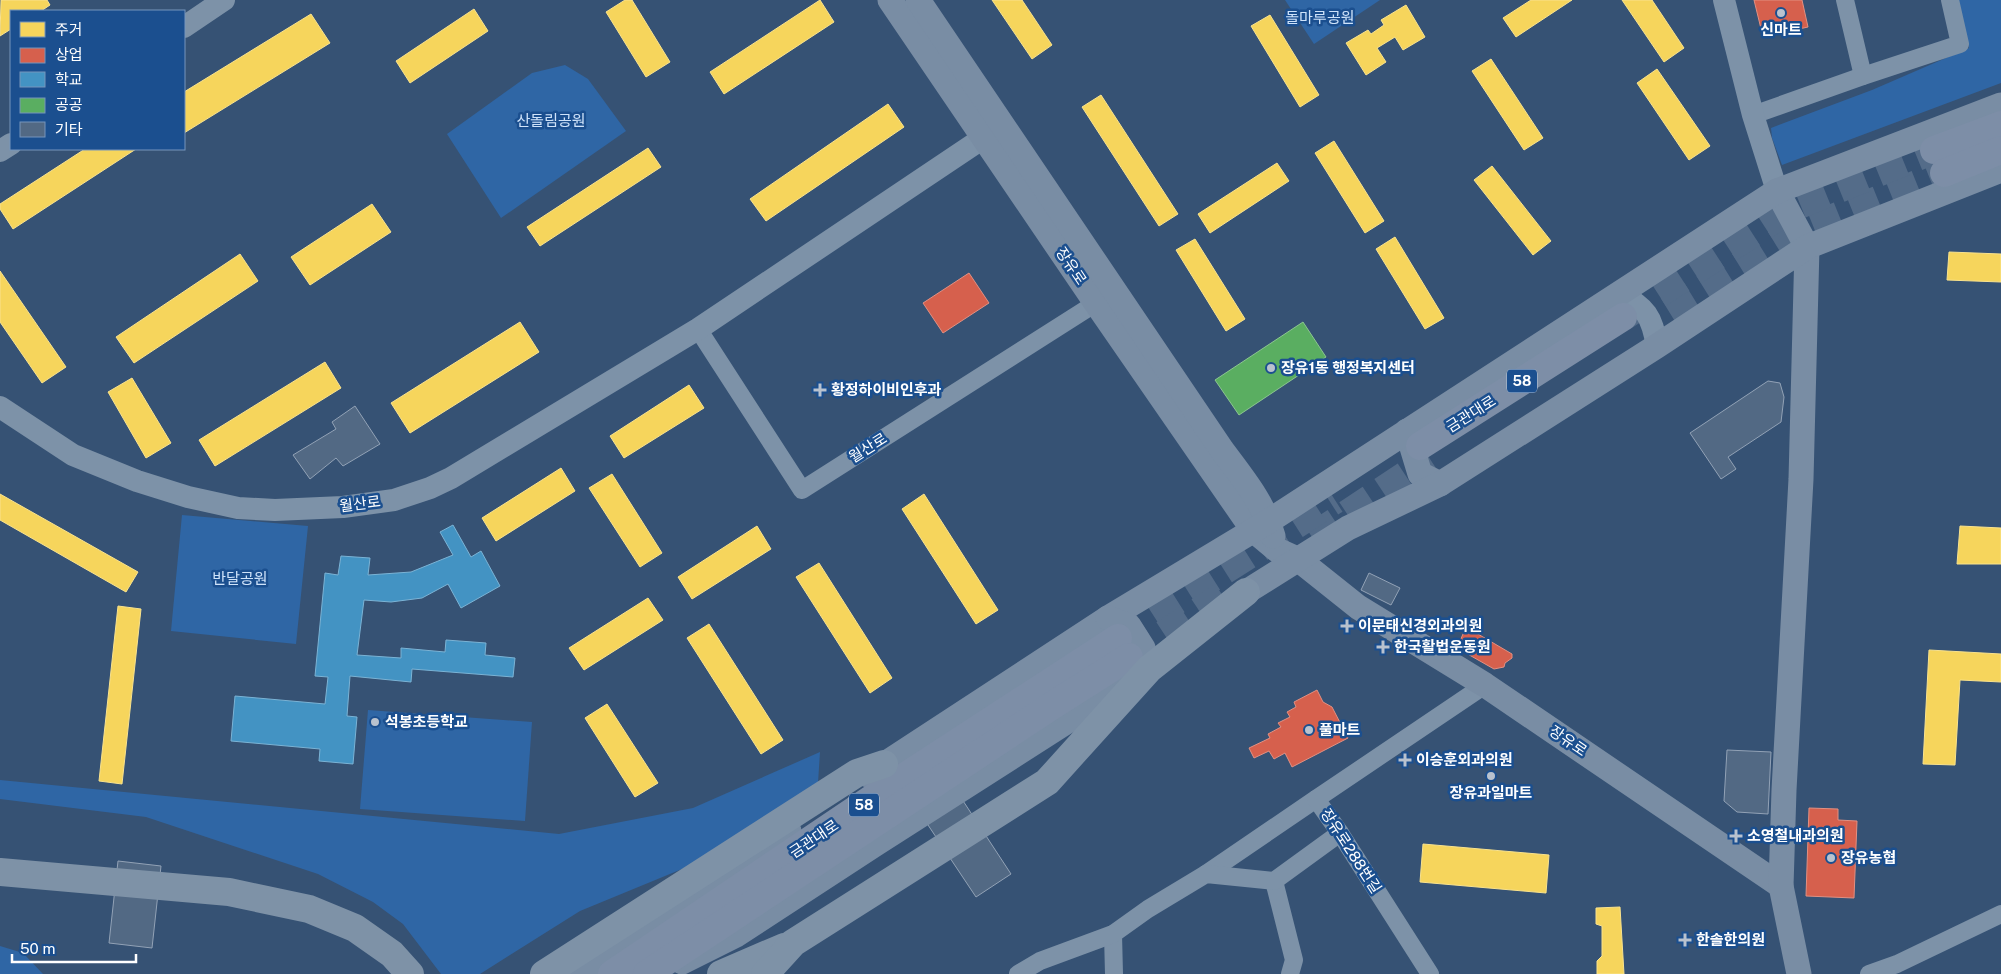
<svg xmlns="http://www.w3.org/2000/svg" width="2001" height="974" font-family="'Public Sans','Noto Sans KR',sans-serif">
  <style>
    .green { fill: #2f66a5 }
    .homes { fill: #f6d55c; stroke: #f9e28d }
    .shops { fill: #d6604d; stroke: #e29082 }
    .schools { fill: #4393c3; stroke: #7bb3d5 }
    .public { fill: #5aae61; stroke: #8cc690 }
    .building { fill: #526984; stroke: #92a2b6 }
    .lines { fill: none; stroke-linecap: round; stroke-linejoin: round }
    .primary-tunnel { stroke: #546c89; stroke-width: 28; stroke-dasharray: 28 14; stroke-linecap: butt }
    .minor { stroke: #7d92a8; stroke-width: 18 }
    .tertiary { stroke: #7d92a8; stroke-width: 22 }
    .secondary { stroke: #798da4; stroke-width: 25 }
    .primary { stroke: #7d8ea7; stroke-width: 28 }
    .motorway { stroke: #7e92a7; stroke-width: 28 }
    .poi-dot { fill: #b9c2ce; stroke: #1b4f8f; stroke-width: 2 }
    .labels { text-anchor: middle; stroke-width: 5; stroke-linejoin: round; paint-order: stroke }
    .shield { fill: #1b4f8f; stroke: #bbcadd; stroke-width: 1 }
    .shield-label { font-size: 14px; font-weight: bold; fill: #fff }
    .park-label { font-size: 15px; fill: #cfe3fa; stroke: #1b4f8f }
    .poi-label { font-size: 15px; font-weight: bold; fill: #fff; stroke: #1b4f8f; text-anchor: start }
    .street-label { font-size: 15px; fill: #fff; stroke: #1b4f8f }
  </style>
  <rect width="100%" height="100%" fill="#365274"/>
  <g class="green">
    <path d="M1285,0H1380L1314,44Z"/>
    <path d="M1958,0H2001V83L1782,165L1772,138L1771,128L1872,90L1969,48Z"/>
    <path d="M565,65L588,79L626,131L501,218L447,134L532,73Z"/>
    <path d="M182,515L308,526L296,644L171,631Z"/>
    <path d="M368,710L532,722L525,821L360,809Z"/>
    <path d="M820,752L818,783L699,862L580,911L480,974H441L403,924L373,902L318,874L146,817L0,799V780L559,834L693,808Z"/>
    <path d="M0,946L23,953L43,974H0Z"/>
  </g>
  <g class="homes">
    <path d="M1,0H47L50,5L41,11H11V29L0,36Z"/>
    <path d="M625,0H632L670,62L646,77L606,12Z"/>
    <path d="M820,0L834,22L724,94L710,72Z"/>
    <path d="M992,0H1022L1052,45L1032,59Z"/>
    <path d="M1531,0H1572L1516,37L1503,18Z"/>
    <path d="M1622,0H1652L1684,48L1664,62Z"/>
    <path d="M1406,5L1425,37L1403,50L1395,37L1377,48L1386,62L1366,75L1346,43L1368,30L1371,34L1384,25L1381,20Z"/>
    <path d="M474,9L488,31L410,83L396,61Z"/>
    <path d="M311,14L330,43L184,133V92Z"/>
    <path d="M1270,15L1319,95L1300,107L1251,26Z"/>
    <path d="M1491,59L1543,138L1524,150L1472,71Z"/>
    <path d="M1657,69L1710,146L1689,160L1637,83Z"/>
    <path d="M1101,95L1178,214L1159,226L1082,107Z"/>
    <path d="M888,104L904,127L766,221L750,199Z"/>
    <path d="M1334,141L1384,221L1365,233L1315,153Z"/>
    <path d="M648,148L661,167L540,246L527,227Z"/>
    <path d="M85,149H136L13,229L0,209V204Z"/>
    <path d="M1277,163L1289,181L1210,233L1198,214Z"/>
    <path d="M1492,166L1551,241L1533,255L1474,180Z"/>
    <path d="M372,204L391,232L310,285L291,257Z"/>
    <path d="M1395,237L1444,318L1425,329L1376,249Z"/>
    <path d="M1195,239L1245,319L1226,331L1176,250Z"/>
    <path d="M1949,252L2001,254V282L1947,280Z"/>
    <path d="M240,254L258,281L134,363L116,337Z"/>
    <path d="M0,271L66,367L42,383L0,322Z"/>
    <path d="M520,322L539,352L410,433L391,403Z"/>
    <path d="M325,362L341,388L215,466L199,440Z"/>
    <path d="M132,378L171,443L146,458L108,392Z"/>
    <path d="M689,385L704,408L624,458L610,436Z"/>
    <path d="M561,468L575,491L496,541L482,518Z"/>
    <path d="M612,474L662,553L640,567L589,488Z"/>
    <path d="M0,494L138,572L126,592L0,520Z"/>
    <path d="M924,494L998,610L976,624L902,509Z"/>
    <path d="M757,526L771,549L692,599L678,577Z"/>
    <path d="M1960,526L2001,528V564H1957Z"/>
    <path d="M819,563L892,678L870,693L796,577Z"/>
    <path d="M648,598L663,620L584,670L569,648Z"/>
    <path d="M118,606L141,609L122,784L99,781Z"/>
    <path d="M709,624L783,740L761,754L687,638Z"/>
    <path d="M1929,650L2001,654V682L1960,680L1955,765L1923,764Z"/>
    <path d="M607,704L658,783L635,797L585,718Z"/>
    <path d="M1423,844L1549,855L1546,893L1420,882Z"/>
    <path d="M1620,907L1624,974H1597V961L1602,956V926L1596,924V908Z"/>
  </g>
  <g class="shops">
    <path d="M1754,0H1802L1808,27L1763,37Z"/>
    <path d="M969,273L989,303L943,333L923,303Z"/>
    <path d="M1466,627L1512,654V658L1505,663L1504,667L1494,669L1457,648Z"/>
    <path d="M1317,690L1323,702L1332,707L1348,738L1292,767L1285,753L1274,759L1269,751L1254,758L1249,748L1270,738L1268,734L1281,727L1278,723L1290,717L1287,712L1296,707L1294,702Z"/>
    <path d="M1809,808L1838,809V820L1857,821L1854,898L1806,896Z"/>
  </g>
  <path class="schools" d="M453,525L471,557L481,551L500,586L461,608L448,584L422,598L391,602L364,600L357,655L401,658V648L445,652L446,640L486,643L485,655L515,658L513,677L412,669L411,682L350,676L347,716L357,717L353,764L319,761L320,749L231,741L235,696L325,704L328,677L315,676L325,573L338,575L341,556L370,558L368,575L411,572L453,555L440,532Z"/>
  <path class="public" d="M1303,322L1326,357L1239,415L1215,380Z"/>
  <g class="building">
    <path d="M1768,381L1780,383L1784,397L1781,422L1728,457L1736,469L1721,479L1690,433Z"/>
    <path d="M355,406L380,444L343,466L336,458L310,479L293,455L336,429L332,422Z"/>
    <path d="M1369,573L1400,588L1391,605L1361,590Z"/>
    <path d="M1727,750L1771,752L1768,814L1737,812L1724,801Z"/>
    <path d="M952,784L1011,874L976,897L916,807Z"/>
    <path d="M118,861L161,866L152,948L109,943Z"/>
  </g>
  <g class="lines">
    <g class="primary-tunnel">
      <path d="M1668,310L1786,237L1944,173"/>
      <path d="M1623,317L1792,208L1934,150"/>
      <path d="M1312,537L1430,459"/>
      <path d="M1118,638L1335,500"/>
      <path d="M1129,657L1234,588"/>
    </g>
    <g class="minor">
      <path d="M1845,0L1863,76"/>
      <path d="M1753,115L1863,76L1960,44L1950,0"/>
      <path d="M698,329L802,490L1096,303"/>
      <path d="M1206,874L1316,799"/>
      <path d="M1274,881L1294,960L1290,974"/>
      <path d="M1113,934L1114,974"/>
      <path d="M1018,974L1040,961L1113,934L1148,909L1206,874L1274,881L1340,833"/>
      <path d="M1430,974L1340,833L1316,799L1485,685"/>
      <path d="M1869,974L1897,964L2001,914"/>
    </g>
    <g class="tertiary">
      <path d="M1724,0L1753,115L1777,191"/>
      <path d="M184,27L224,0"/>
      <path d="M0,151L11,144"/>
      <path d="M1620,293C1647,310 1651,314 1657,346"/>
      <path d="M0,407L73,455L137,481L188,497L238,508L275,510L343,507L394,500L430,488L451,478L698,329L998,128"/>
    </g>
    <g class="secondary">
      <path d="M890,0L1096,303L1253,530L1277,550L1299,560L1358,607L1485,685L1781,886"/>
      <path d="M918,0L1222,450C1242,477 1264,503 1273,536"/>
      <path d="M1777,191L1807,247L1801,479L1784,790L1781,886L1799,974"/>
      <path d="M1407,431L1420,474L1440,484"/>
      <path d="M1246,592L1348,528L1440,484L1657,346L1807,247L2001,170"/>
      <path d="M868,775L1108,618L1269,521L1777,191L2001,105"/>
      <path d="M682,962L736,935L877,843L1149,669L1143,648L1129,626L1108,618"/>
      <path d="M580,974L702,893L789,831"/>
    </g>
    <g class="primary">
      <path d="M1934,150L2001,125"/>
      <path d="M1944,173L2001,150"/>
      <path d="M1420,446L1623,317"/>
      <path d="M612,974L889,787L1118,638"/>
      <path d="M647,974L1053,705L1129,657"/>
    </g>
    <g class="motorway">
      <path d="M0,872L229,892L309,909L355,928L392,954L410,974"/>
      <path d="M544,974L857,773L884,764"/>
      <path d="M721,974L784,947"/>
      <path d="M765,974L793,943L1047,782L1149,669L1246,592"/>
    </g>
  </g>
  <g class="poi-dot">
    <circle cx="1781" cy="13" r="5"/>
    <circle cx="1271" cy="368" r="5"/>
    <path d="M817.5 382.5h5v5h5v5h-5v5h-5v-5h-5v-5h5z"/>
    <path d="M1344.5 618.5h5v5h5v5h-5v5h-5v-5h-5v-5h5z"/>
    <path d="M1380.5 639.5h5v5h5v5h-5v5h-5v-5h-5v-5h5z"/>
    <circle cx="375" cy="722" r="5"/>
    <circle cx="1309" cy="730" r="5"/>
    <path d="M1402.5 752.5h5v5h5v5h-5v5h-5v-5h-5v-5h5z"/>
    <circle cx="1491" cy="776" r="5"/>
    <path d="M1733.5 828.5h5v5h5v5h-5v5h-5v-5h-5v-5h5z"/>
    <circle cx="1831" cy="858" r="5"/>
    <path d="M1682.5 932.5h5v5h5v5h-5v5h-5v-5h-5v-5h5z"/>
  </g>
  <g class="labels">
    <g class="shield">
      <rect x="1507" y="369.5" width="30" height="23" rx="4"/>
      <rect x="849" y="793.5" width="30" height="23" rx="4"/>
    </g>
    <g class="shield-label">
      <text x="1522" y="386">58</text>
      <text x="864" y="810">58</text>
    </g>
    <g class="park-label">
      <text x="1320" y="23">돌마루공원</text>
      <text x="551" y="126">산돌림공원</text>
      <text x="240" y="584">반달공원</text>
    </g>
    <g class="poi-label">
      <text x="1781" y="35" text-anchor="middle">신마트</text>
      <text x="1281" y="373">장유1동 행정복지센터</text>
      <text x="831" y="395">황정하이비인후과</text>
      <text x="1358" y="631">이문태신경외과의원</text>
      <text x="1394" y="652">한국활법운동원</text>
      <text x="385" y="727">석봉초등학교</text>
      <text x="1319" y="735">풀마트</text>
      <text x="1416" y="765">이승훈외과의원</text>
      <text x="1491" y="798" text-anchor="middle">장유과일마트</text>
      <text x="1747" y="841">소영철내과의원</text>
      <text x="1841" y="863">장유농협</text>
      <text x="1696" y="945">한솔한의원</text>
    </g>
    <g class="street-label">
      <text transform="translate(1071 266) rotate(56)" y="5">장유로</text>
      <text transform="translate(1471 414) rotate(-32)" y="5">금관대로</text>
      <text transform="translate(868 448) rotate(-32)" y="5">월산로</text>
      <text transform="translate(360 504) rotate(-7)" y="5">월산로</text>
      <text transform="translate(1568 741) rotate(34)" y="5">장유로</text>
      <text transform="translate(814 839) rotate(-34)" y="5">금관대로</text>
      <text transform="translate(1351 851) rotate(57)" y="5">장유로288번길</text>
    </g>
  </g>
  <rect x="10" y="10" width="175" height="140" fill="#1b4f8f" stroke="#7695bc"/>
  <rect x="20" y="22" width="25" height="15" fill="#f6d55c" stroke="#7695bc"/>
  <text x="55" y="35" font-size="15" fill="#ffffff">주거</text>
  <rect x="20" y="48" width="25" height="15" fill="#d6604d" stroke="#7695bc"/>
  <text x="55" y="60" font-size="15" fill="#ffffff">상업</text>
  <rect x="20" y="72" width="25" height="15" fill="#4393c3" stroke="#7695bc"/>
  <text x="55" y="85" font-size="15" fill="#ffffff">학교</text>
  <rect x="20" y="98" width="25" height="15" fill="#5aae61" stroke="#7695bc"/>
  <text x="55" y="110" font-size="15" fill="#ffffff">공공</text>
  <rect x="20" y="122" width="25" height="15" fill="#526984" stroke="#7695bc"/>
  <text x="55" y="135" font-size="15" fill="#ffffff">기타</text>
  <path d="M12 954v8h124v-8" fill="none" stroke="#ffffff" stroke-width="2.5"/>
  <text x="20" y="954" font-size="15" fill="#ffffff" stroke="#1b4f8f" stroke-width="4" paint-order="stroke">50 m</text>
</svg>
